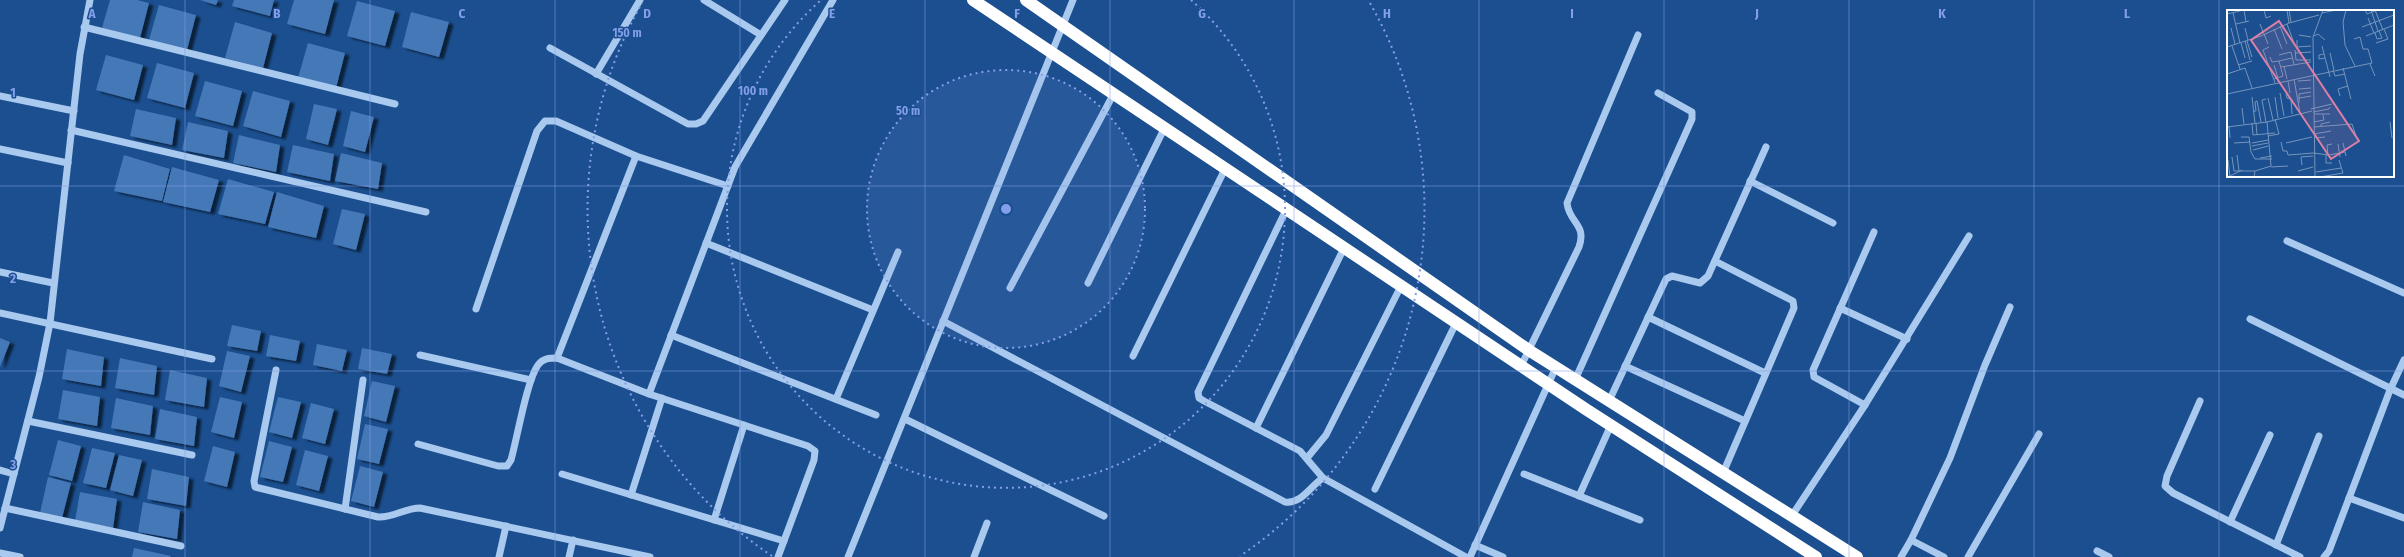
<svg xmlns="http://www.w3.org/2000/svg" width="2404" height="557" font-family="'Fira Sans Condensed',sans-serif">
  <style>
    .building { fill: #4478b7; filter: url(#shadow) }
    .lines { fill: none; stroke-linecap: round; stroke-linejoin: round }
    .minor { stroke: #a9c9ee; stroke-width: 7 }
    .highway { stroke: #fff; stroke-width: 12 }
    .grid { fill: none; stroke: #839eea; stroke-width: 1; stroke-opacity: 0.55 }
    .ring { fill: none; stroke: #839eea; stroke-width: 2; stroke-dasharray: 2 4 }
    .inset-road { fill: none; stroke: #7695bc; stroke-width: 1 }
    .view { fill: #dd80a5; fill-opacity: 0.15; stroke: #dd80a5; stroke-width: 2 }
    .inset-edge { fill: none; stroke: #fff; stroke-width: 2 }
    .grid-label { font-size: 13px; text-anchor: middle; font-weight: bold; fill: #839eea; stroke: #1b4f8f; stroke-width: 3; stroke-linejoin: round; paint-order: stroke }
    .centre { fill: #839eea; stroke: #1b4f8f; stroke-width: 2 }
    .ring-label { font-size: 12px; text-anchor: middle; font-weight: bold; fill: #839eea; stroke: #1b4f8f; stroke-width: 3; stroke-linejoin: round; paint-order: stroke }
  </style>
  <defs>
    <filter id="shadow"><feDropShadow dx="4.5" dy="2.5" stdDeviation="1" flood-color="#0009"/></filter>
  </defs>
  <rect width="100%" height="100%" fill="#1b4f8f"/>
  <g class="building">
    <path d="M110,0H137L149,3L140,38L102,28Z"/>
    <path d="M200,0H218L216,5Z"/>
    <path d="M234,0H274L270,16L232,6Z"/>
    <path d="M294,0H334L325,34L287,24Z"/>
    <path d="M357,1L395,11L385,46L347,36Z"/>
    <path d="M159,5L196,15L187,50L149,40Z"/>
    <path d="M411,12L449,22L439,57L402,47Z"/>
    <path d="M235,22L272,33L263,68L225,58Z"/>
    <path d="M308,43L345,53L336,88L298,78Z"/>
    <path d="M106,55L143,65L134,100L96,90Z"/>
    <path d="M157,63L194,73L185,108L147,98Z"/>
    <path d="M205,81L242,91L233,126L195,116Z"/>
    <path d="M253,91L290,101L281,137L243,126Z"/>
    <path d="M314,104L337,109L328,145L306,139Z"/>
    <path d="M136,109L176,118L172,145L130,136Z"/>
    <path d="M351,111L374,117L365,152L343,146Z"/>
    <path d="M188,122L228,131L224,158L182,150Z"/>
    <path d="M239,135L280,145L276,172L233,163Z"/>
    <path d="M293,145L334,154L330,181L287,172Z"/>
    <path d="M341,153L382,163L378,189L335,181Z"/>
    <path d="M124,155L170,169L162,201L114,191Z"/>
    <path d="M172,167L219,180L210,212L163,202Z"/>
    <path d="M228,179L274,192L265,224L218,214Z"/>
    <path d="M277,192L324,206L316,238L268,227Z"/>
    <path d="M342,209L365,214L356,250L333,244Z"/>
    <path d="M232,325L261,331L257,351L227,346Z"/>
    <path d="M270,335L300,341L296,361L266,356Z"/>
    <path d="M0,338L10,342L0,367Z"/>
    <path d="M317,344L347,350L342,371L313,365Z"/>
    <path d="M362,348L392,354L387,374L358,369Z"/>
    <path d="M67,349L104,357L101,386L62,379Z"/>
    <path d="M227,351L250,356L241,392L219,386Z"/>
    <path d="M120,358L157,366L154,395L115,388Z"/>
    <path d="M170,370L207,378L204,407L165,400Z"/>
    <path d="M372,381L395,386L386,422L364,416Z"/>
    <path d="M63,390L100,397L97,426L58,419Z"/>
    <path d="M220,397L242,402L234,438L211,432Z"/>
    <path d="M278,397L301,402L292,438L269,432Z"/>
    <path d="M116,398L153,406L150,435L111,428Z"/>
    <path d="M311,403L334,409L325,444L302,438Z"/>
    <path d="M160,409L197,417L194,446L155,439Z"/>
    <path d="M365,424L388,429L379,464L357,459Z"/>
    <path d="M58,440L81,446L72,481L49,475Z"/>
    <path d="M269,441L292,447L283,482L260,477Z"/>
    <path d="M213,446L235,452L227,487L204,481Z"/>
    <path d="M92,448L115,453L106,488L83,483Z"/>
    <path d="M305,450L328,456L319,491L296,485Z"/>
    <path d="M119,455L142,460L133,496L110,490Z"/>
    <path d="M360,466L383,472L374,507L351,501Z"/>
    <path d="M152,469L189,477L186,506L147,499Z"/>
    <path d="M48,477L71,483L62,518L40,513Z"/>
    <path d="M80,492L117,499L113,528L75,521Z"/>
    <path d="M143,502L180,510L177,539L138,532Z"/>
    <path d="M134,548L171,556L170,557H132Z"/>
  </g>
  <g class="lines">
    <g class="minor">
      <path d="M704,0L761,35"/>
      <path d="M84,27L395,104"/>
      <path d="M550,48L688,124H696L703,121L785,0"/>
      <path d="M596,74L640,0"/>
      <path d="M0,96L74,111"/>
      <path d="M71,130L426,212"/>
      <path d="M0,149L68,163"/>
      <path d="M1750,181L1833,223"/>
      <path d="M1286,210L1198,392L1199,398L1204,401L1300,451L1323,478"/>
      <path d="M2287,241L2404,293"/>
      <path d="M706,243L873,310"/>
      <path d="M1715,261L1793,301L1794,308L1723,473"/>
      <path d="M0,272L53,283"/>
      <path d="M1088,283L1164,129"/>
      <path d="M1010,288L1113,95"/>
      <path d="M1840,308L1907,339"/>
      <path d="M476,309L537,131L545,121H556L636,156L728,186"/>
      <path d="M0,313L212,359"/>
      <path d="M1648,317L1765,373"/>
      <path d="M2250,319L2404,395"/>
      <path d="M943,321L1285,502C1302,504 1310,486 1323,478L1466,557"/>
      <path d="M671,335L876,415"/>
      <path d="M420,355L531,380"/>
      <path d="M1133,356L1225,169"/>
      <path d="M557,358L636,156"/>
      <path d="M1521,366L1579,247C1587,224 1569,223 1567,203L1638,35"/>
      <path d="M1625,366L1745,421"/>
      <path d="M276,370L254,481L255,487L378,517C393,518 405,508 420,508L650,557"/>
      <path d="M1575,380L1692,119V112L1658,93"/>
      <path d="M649,394L735,167L833,0"/>
      <path d="M836,399L898,252"/>
      <path d="M1609,401L1666,279L1672,276L1700,283L1708,276L1766,147"/>
      <path d="M2200,401L2167,476L2165,486L2173,493L2300,557"/>
      <path d="M1865,405L1814,377L1813,370L1874,232"/>
      <path d="M905,419L1104,516"/>
      <path d="M28,421L192,455"/>
      <path d="M1256,428L1344,248"/>
      <path d="M418,444L498,466H507L511,460C517,439 527,380 538,365C543,358 550,358 557,358L649,394L808,446L815,451L814,460L778,557"/>
      <path d="M1307,458L1326,435L1401,286"/>
      <path d="M0,470L14,474"/>
      <path d="M562,474L784,541"/>
      <path d="M1524,474L1640,520"/>
      <path d="M1375,489L1456,323"/>
      <path d="M631,495L662,398"/>
      <path d="M1579,496L1611,425"/>
      <path d="M2349,498L2404,518"/>
      <path d="M5,508L181,546"/>
      <path d="M345,509L363,380"/>
      <path d="M1791,517L1865,405L1969,236"/>
      <path d="M714,520L744,425"/>
      <path d="M2230,522L2270,435"/>
      <path d="M0,528L39,377L50,323L80,54L90,0"/>
      <path d="M1911,540L1944,557"/>
      <path d="M1475,545L1503,557"/>
      <path d="M2276,545L2319,436"/>
      <path d="M2097,551L2109,557"/>
      <path d="M0,553L20,557"/>
      <path d="M499,557L506,526"/>
      <path d="M569,557L573,540"/>
      <path d="M848,557L1073,0"/>
      <path d="M974,557L987,523"/>
      <path d="M1470,557L1556,367"/>
      <path d="M1901,557L1911,540L1950,458L1985,365L2010,307"/>
      <path d="M1968,557L2039,434"/>
      <path d="M2324,557L2329,551L2390,390L2404,360"/>
    </g>
    <g class="highway">
      <path d="M973,0L1587,410L1816,557"/>
      <path d="M1026,0L1530,351L1857,557"/>
    </g>
  </g>
  <path class="grid" d="M185,0V557M370,0V557M555,0V557M740,0V557M925,0V557M1110,0V557M1294,0V557M1479,0V557M1664,0V557M1849,0V557M2034,0V557M2219,0V557M0,186H2404M0,371H2404"/>
  <circle cx="1006" cy="209" r="139" fill="#839eea" fill-opacity=".12"/>
  <g class="ring">
    <circle cx="1006" cy="209" r="139"/>
    <path d="M1191 0A279 279 0 1 1 821 0"/>
    <path d="M772 556A418 418 0 0 1 642 3M1370 3A418 418 0 0 1 1240 556"/>
  </g>
  <g transform="translate(2227 10)">
    <rect width="167" height="167" fill="#1b4f8f"/>
    <path class="inset-road" d="M17,0L19,12M37,0L39,8L44,6M60,0L62,13M62,0L64,12M119,0L116,12L118,35L128,56M138,0L140,4L150,0M144,0L151,21M148,0L156,20M6,3L13,33M95,3L109,0M0,4L17,0M141,8L147,23M9,14L22,11M33,14L41,34M60,14L67,33M53,16L60,34M135,17L167,5M4,18L8,34M18,18L21,30M47,19L55,39M148,23L150,29L155,28L152,21M72,25L84,27M87,26L91,24L98,30M139,26L167,15M70,30V37L84,36M18,31L23,50M20,31L25,47M14,33L18,48M149,33L161,29L157,19M5,36L13,59M95,36L103,67M0,37L34,26L62,13L92,5M42,37L36,40L48,73M68,40L69,50H84M68,43L84,42M103,43L107,60M97,44L92,45V49L98,48M52,45L64,42L67,54M43,47L45,52L52,51L56,66L47,69M52,51L65,48M143,54L148,66M11,55L25,51M47,55L51,68M57,56L60,69M54,57L84,52M116,58L124,89M106,60L108,66L118,64M0,64L18,58L25,78M67,69L73,103M61,71L63,83M71,71L84,70M72,79L84,78M53,83L57,106M0,84L145,53L141,39H136L133,27L127,29M59,84L60,88L64,89L65,104M113,86L111,79L121,76M25,87L28,113M48,87L51,108M41,88L46,110M72,88L84,86M72,93V84L84,82M15,98L17,114M84,99L105,94M26,101H29L28,92L30,91L34,112M86,102L102,99L103,97M88,104H103M39,112L35,90L39,89M87,112L97,110L96,105M163,112L165,128M25,113L26,125L48,123M29,113L30,125M2,116L3,128M0,117L40,112L85,101M87,117L125,114L130,129M94,117V114L103,112M87,124L104,121M89,125V128L98,127M41,126L52,124L48,109M14,127H22L24,142L28,149H45M54,132L56,141H60L61,145L86,143L102,145L118,142M7,133L23,132M25,133L41,130M59,133L85,127M116,133L119,146M111,134L113,147M25,136L41,133M26,140L41,136M10,145L12,161M99,145V153H105M101,145L100,135L105,134M5,147L7,161H28M33,148L45,146M1,150L3,167M75,155L74,147L86,146M44,157L61,156M71,161L86,157M89,162L114,158M3,166L15,160M27,167L28,161L44,156L40,112M88,167L86,27L96,0M93,167L116,163L112,150"/>
    <path class="view" d="M52,11L132,131L104,149L24,30Z"/>
    <rect width="167" height="167" class="inset-edge"/>
  </g>
  <g class="grid-label">
    <text x="92" y="18">A</text>
    <text x="277" y="18">B</text>
    <text x="462" y="18">C</text>
    <text x="647" y="18">D</text>
    <text x="832" y="18">E</text>
    <text x="1017" y="18">F</text>
    <text x="1202" y="18">G</text>
    <text x="1387" y="18">H</text>
    <text x="1572" y="18">I</text>
    <text x="1757" y="18">J</text>
    <text x="1942" y="18">K</text>
    <text x="2127" y="18">L</text>
    <text x="13" y="97">1</text>
    <text x="13" y="283">2</text>
    <text x="13" y="469">3</text>
  </g>
  <circle cx="1006" cy="209" r="6" class="centre"/>
  <g class="ring-label">
    <text x="627" y="37">150 m</text>
    <text x="753" y="95">100 m</text>
    <text x="908" y="115">50 m</text>
  </g>
</svg>
